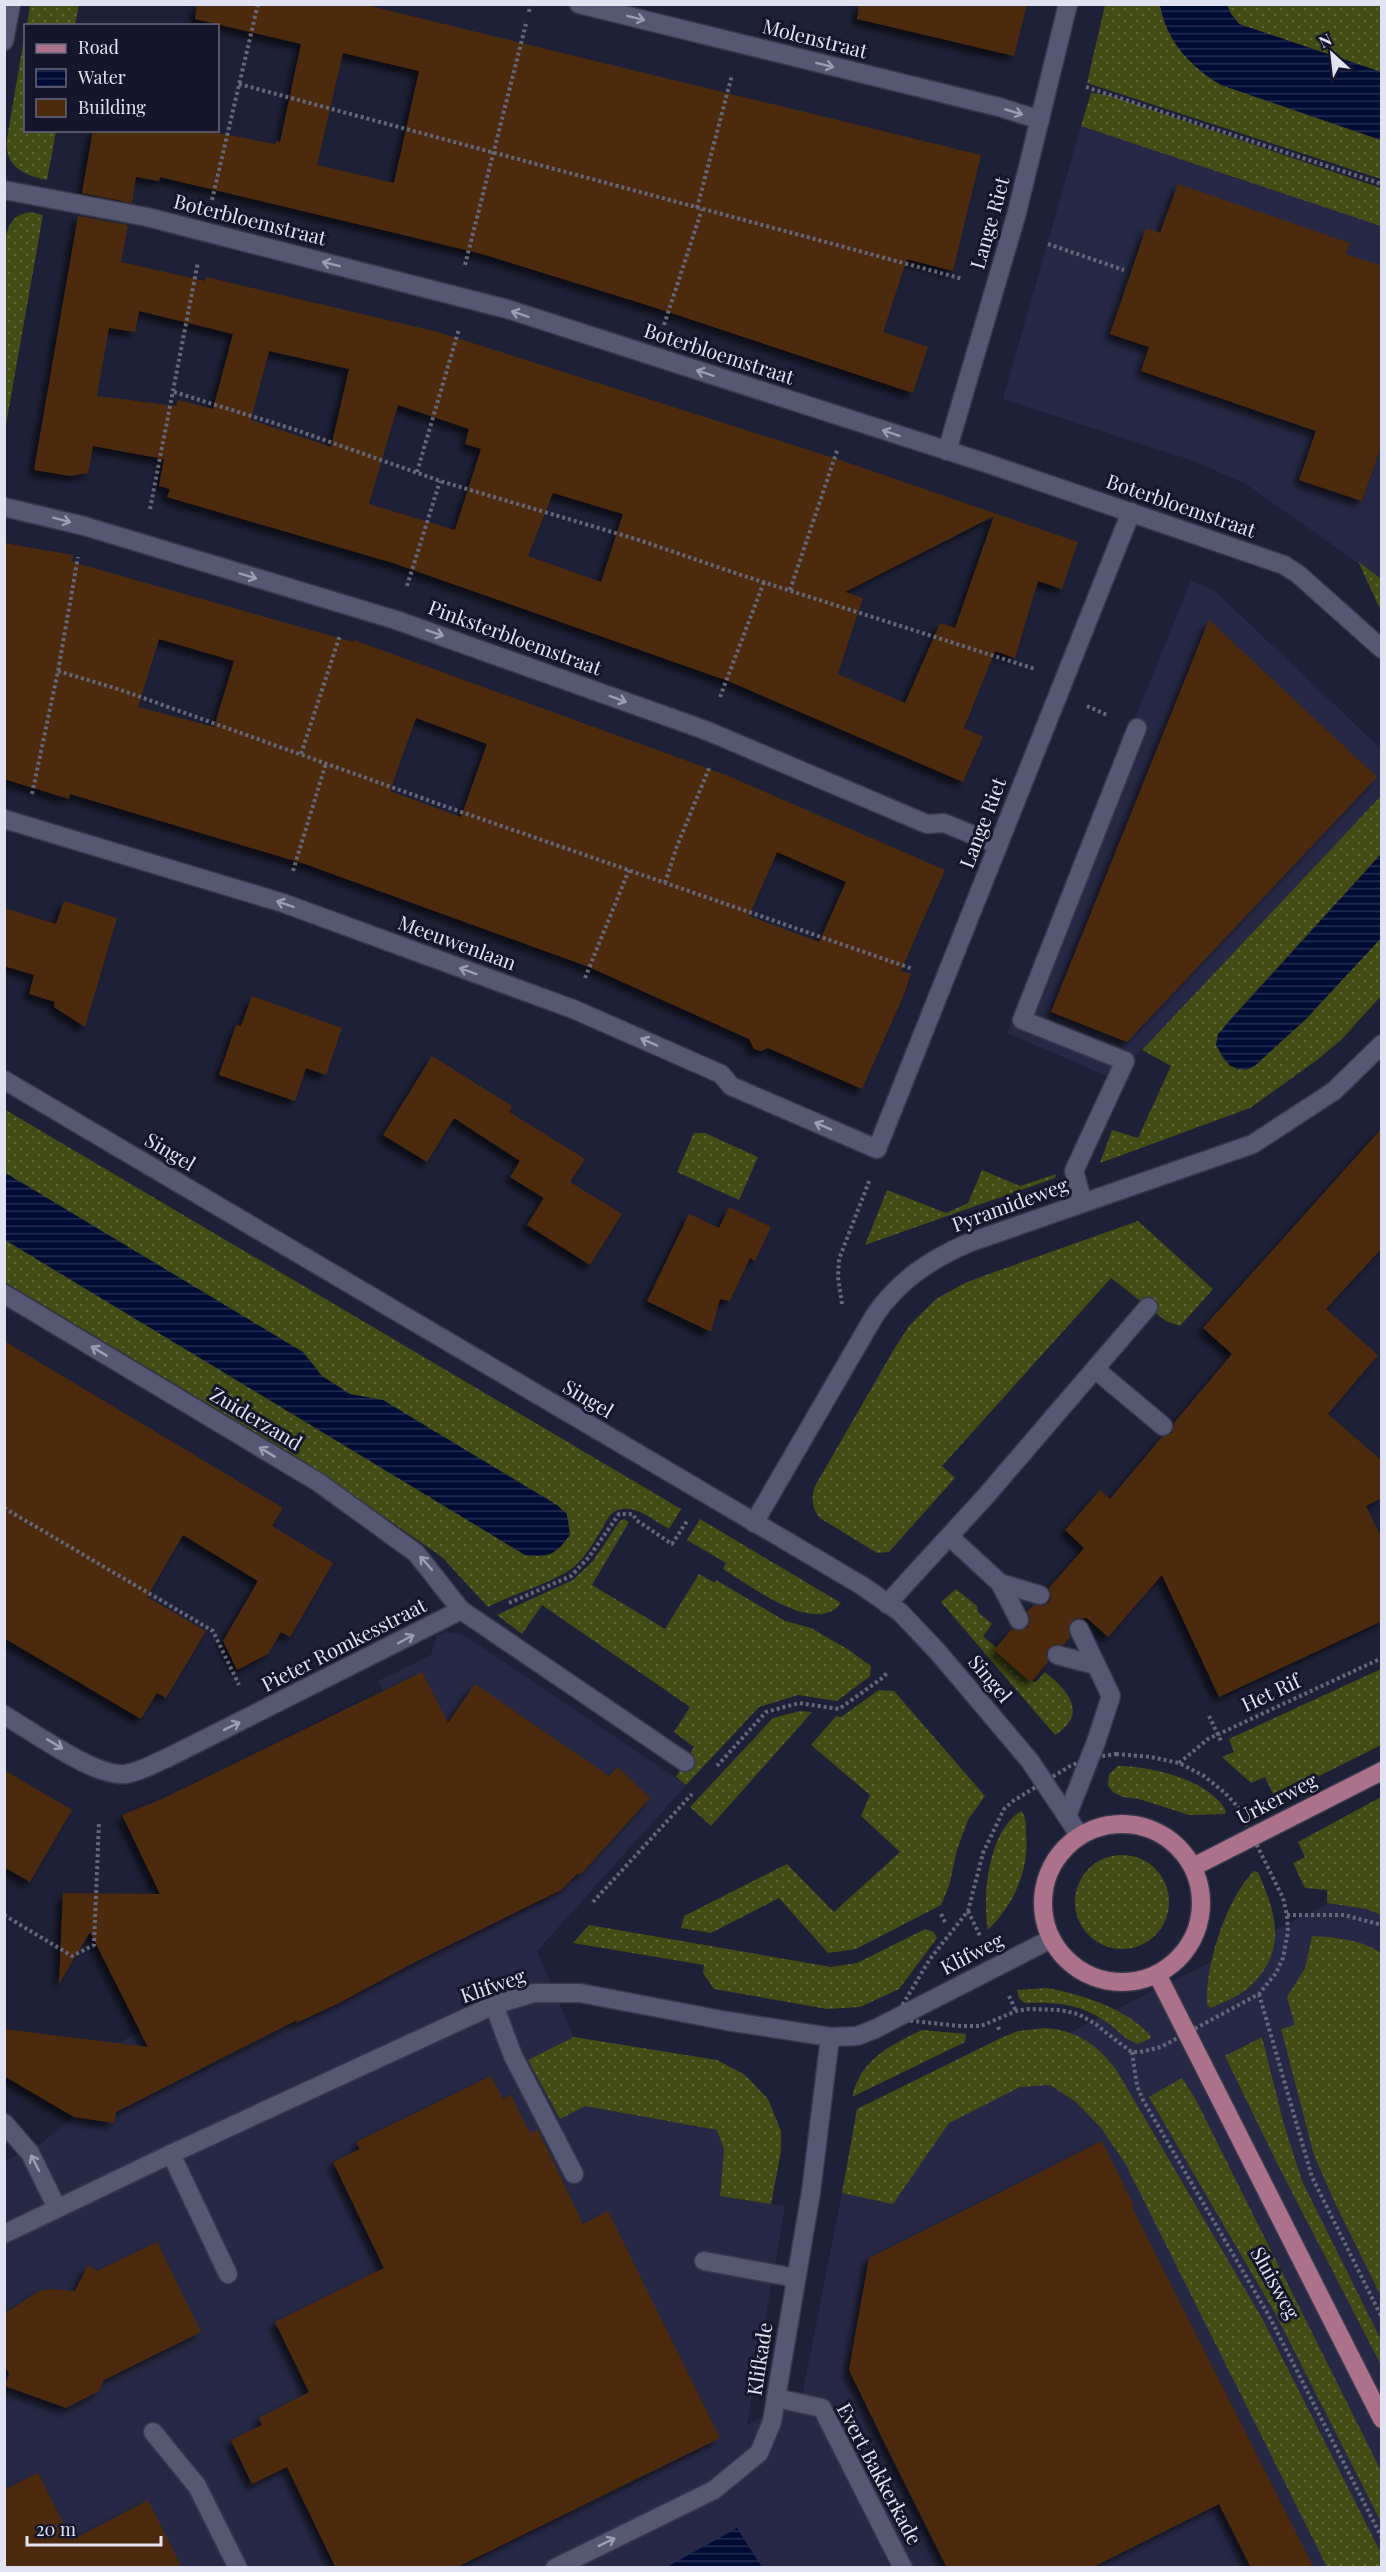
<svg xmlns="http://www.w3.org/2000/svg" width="1386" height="2572" font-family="'Playfair Display',serif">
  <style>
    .built { fill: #272845 }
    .grass { fill: url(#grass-dots) }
    .water { fill: url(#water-rules) }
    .building { fill: #4c2a0d; fill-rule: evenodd; filter: url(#shadow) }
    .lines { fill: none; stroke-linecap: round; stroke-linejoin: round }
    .lane-casing { stroke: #39394c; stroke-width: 21 }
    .street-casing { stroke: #39394c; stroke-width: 21 }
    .secondary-casing { stroke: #39394c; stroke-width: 21 }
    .primary-casing { stroke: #39394c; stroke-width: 21 }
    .path { stroke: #64667a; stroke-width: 4; stroke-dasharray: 3 3; stroke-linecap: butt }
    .lane { stroke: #565873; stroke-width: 18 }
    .street { stroke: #565873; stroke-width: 18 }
    .secondary { stroke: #565873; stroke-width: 18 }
    .primary { stroke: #ac728c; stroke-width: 18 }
    .oneway { stroke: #9c9eb3 }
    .labels { text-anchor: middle; stroke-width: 6; stroke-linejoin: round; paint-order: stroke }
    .street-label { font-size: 20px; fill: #e1e3f3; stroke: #15162c }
  </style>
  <defs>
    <pattern id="grass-dots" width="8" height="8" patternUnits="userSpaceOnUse" patternTransform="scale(1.5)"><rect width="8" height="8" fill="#444c15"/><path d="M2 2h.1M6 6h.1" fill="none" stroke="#5f6638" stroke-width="1.8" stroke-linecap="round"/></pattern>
    <pattern id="water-rules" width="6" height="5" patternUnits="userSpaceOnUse" patternTransform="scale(1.5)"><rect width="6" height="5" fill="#000c34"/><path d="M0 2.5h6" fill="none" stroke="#252f52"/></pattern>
    <filter id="shadow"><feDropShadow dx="-5.5" dy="5.5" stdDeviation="3" flood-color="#0009"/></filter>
  </defs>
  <rect width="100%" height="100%" fill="#1e2037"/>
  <g class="built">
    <path d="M1081,126L1381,226V579L1246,484L1194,461L1003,399Z"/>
    <path d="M1191,581L1214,590L1381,749V796L1114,1079L1007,1033Z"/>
    <path d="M447,1632L460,1634L468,1638L686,1785L537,1951L574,2037L528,2060L585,2106L717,2130L724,2150L720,2196L785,2206L747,2425L802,2397L842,2193L912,2111L1381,1877V2567L5,2568V2161L42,2143L73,2117L82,2057L98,2060L101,2041L119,2043L140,2032L119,1990L419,1763L378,1681L431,1655L437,1635Z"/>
  </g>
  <g class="grass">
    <path d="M30,5H79L75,25H27Z"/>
    <path d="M1105,5H1160L1161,11L1221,85L1381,140V179L1087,83Z"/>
    <path d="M1227,5H1381V72L1239,24L1231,14Z"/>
    <path d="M25,32L26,130L56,131L47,180C24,175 4,167 7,139Z"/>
    <path d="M1091,93L1108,95L1381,188V226L1081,126Z"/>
    <path d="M30,212L43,215L5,430V241C8,225 12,215 30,212Z"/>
    <path d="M1358,561L1381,579V609L1378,605Z"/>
    <path d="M1381,796V854L1226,1024L1216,1045L1224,1060L1238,1070L1306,1019L1381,938V996L1341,1040L1317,1060L1250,1108L1100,1163L1112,1130L1138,1138L1171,1066L1142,1050Z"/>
    <path d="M4,1109L681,1509L669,1529C650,1519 629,1498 610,1515C600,1531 590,1552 576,1565C559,1581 512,1594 488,1607L442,1557L307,1463L5,1282Z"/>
    <path d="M694,1133H705L758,1157L739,1200L677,1172Z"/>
    <path d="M982,1170L1020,1186L1056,1174L1055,1178L865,1245L887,1190L946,1213L968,1203Z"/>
    <path d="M1138,1221L1213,1289L1180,1326L1166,1321L1111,1278L942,1466L955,1478L889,1552L877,1553L820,1518C812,1509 811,1497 815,1486L893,1351L909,1326L936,1299L965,1283L986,1275Z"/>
    <path d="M624,1519L629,1522L592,1585L665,1629L699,1574L715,1583L716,1580L785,1621L811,1628L849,1650L871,1666L870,1676L837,1701L798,1695L759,1707L686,1785L676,1777L694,1747L674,1732L690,1707L542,1605L522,1634L497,1615L573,1580L593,1561L620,1521Z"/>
    <path d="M700,1519L841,1603C815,1637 750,1585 723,1569L726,1563L687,1540Z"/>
    <path d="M956,1589L977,1606L978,1612L992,1624L983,1636L1035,1683L1045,1672C1068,1691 1089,1713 1055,1735L941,1602Z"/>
    <path d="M1381,1669V1745L1275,1798L1265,1777L1251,1783L1222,1757L1234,1752L1229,1739Z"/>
    <path d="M879,1690L894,1691L985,1796L968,1820L957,1850L949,1886L941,1905L856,1949L828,1953L779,1898L711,1933L681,1928L684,1916L787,1864L834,1912L900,1852L861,1816L870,1795L811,1745L836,1716L841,1717Z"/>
    <path d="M800,1711L812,1712L711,1826L690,1807L773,1718Z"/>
    <path d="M1118,1766C1151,1766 1210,1780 1226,1811L1225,1814L1189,1815L1139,1799L1123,1797L1113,1792L1108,1786L1109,1774Z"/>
    <path d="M1381,1797V1915L1367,1909L1327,1903V1890L1305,1888L1293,1863L1305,1857L1298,1842Z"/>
    <path d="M1021,1811C1026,1816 1026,1825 1026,1833C1030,1868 1014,1905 988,1930C982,1896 988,1831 1021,1811Z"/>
    <circle cx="1122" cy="1902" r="47"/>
    <path d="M1254,1871L1258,1872C1277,1915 1288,1952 1248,1988C1238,1997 1223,2002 1211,2008L1207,2005C1205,1965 1226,1899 1254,1871Z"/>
    <path d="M589,1925L831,1967L857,1963L925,1929L934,1932L937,1938L899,1989L860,2007L827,2009L714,1989L703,1973L704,1965L573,1943Z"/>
    <path d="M1312,1936C1334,1937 1363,1940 1381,1953V2296L1335,2203L1314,2155L1281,2029L1295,2025L1287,1997L1305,1968Z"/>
    <path d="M1047,1988C1083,1995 1126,2008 1151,2036L1150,2039L1137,2044C1124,2039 1117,2029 1106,2022C1080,2003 1054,2002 1024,2003L1019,1998L1017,1990Z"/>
    <path d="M1045,2028C1077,2030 1098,2045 1117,2071L1263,2320L1381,2553V2567H1327L1125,2163L1101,2128L1076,2102L1050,2085L1020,2087L949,2123L893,2204L842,2193L857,2109L1003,2037L1018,2031Z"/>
    <path d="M922,2030L966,2034L965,2042L852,2097C861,2059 889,2046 922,2030Z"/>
    <path d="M574,2037L717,2060L745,2075L768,2099L781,2131V2151L771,2204L720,2196L724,2150L717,2130L585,2106L560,2119L528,2060Z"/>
    <path d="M1262,2037L1283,2121L1302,2181L1381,2340V2365L1277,2163L1225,2056Z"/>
    <path d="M1182,2078L1196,2100L1381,2471V2522L1275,2313L1149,2097Z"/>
  </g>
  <g class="water">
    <path d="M1160,5H1227L1231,14L1239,24L1381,72V140L1221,85C1190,67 1166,40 1160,5Z"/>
    <path d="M1381,854V938L1306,1019L1256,1065L1246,1070L1230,1066L1216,1045L1218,1034Z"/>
    <path d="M4,1172L303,1352L322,1376L350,1394L383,1400L557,1505L567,1514L570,1535C556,1554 550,1558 525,1555L5,1240Z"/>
    <path d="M737,2528L762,2567H666H667Z"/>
  </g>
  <g class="building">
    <path d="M197,4H362L981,155L953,271L907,259L883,332L928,347L913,393L650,306L482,254L395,233L160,177L159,181L136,177L132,203L82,193L93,130H203L275,144L276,141L280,142L301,44L195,19ZM343,53L419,71L394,183L317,165Z"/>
    <path d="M859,4H1027L1014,56L857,19Z"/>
    <path d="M1178,184L1350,243L1346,254L1382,266V444L1362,501L1299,480L1316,431L1141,371L1149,347L1110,334L1146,228L1160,233Z"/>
    <path d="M78,216L128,225L121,262L205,281L206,277L438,332L843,461L1078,542L1062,589L1038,581L1015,658L995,651L964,728L983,737L963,782L728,681L393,563L167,497L170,489L159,486L164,459L93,446L88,473L70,476L34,470ZM139,311L233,334L213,409L178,400L176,406L97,396L109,328L135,332ZM269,351L349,369L331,447L251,420ZM398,405L469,429L465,444L481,449L455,530L369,504ZM553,493L623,514L601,582L528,556ZM994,516L955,628L940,623L905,703L838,674L863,598L845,592Z"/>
    <path d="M4,543L73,555L72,562L353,642L354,640L726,775L945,870L901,971L911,974L903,997L862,1089L768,1048L761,1051L754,1049L749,1039L589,967L305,864L70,794L69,799L4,779ZM159,639L234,661L214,727L138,707ZM416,718L487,744L461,817L390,791ZM777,852L846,882L819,942L749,916Z"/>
    <path d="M1209,620L1377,777L1127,1042L1051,1012Z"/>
    <path d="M64,901L117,918L85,1027L54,1007L55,1002L29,994L34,975L4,966V908L56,924Z"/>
    <path d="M252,996L342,1028L326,1075L306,1068L295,1101L219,1075L236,1025L241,1026Z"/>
    <path d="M432,1056L512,1106L509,1112L585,1159L570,1182L622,1214L590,1265L527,1225L544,1198L510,1177L520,1161L454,1118L427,1162L383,1135Z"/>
    <path d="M1382,1128V1248L1326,1309L1378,1355L1328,1414L1382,1461V1498L1366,1506L1382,1539V1621L1219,1697L1162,1575L1108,1637L1087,1618L1074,1619L1068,1628L1070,1637L1063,1645L1055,1644L1049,1648L1046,1653L1048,1662L1031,1682L994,1650L1012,1629L1019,1631L1028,1627L1030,1620L1027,1612L1034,1605L1042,1606L1048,1603L1051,1598L1049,1588L1084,1548L1065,1530L1100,1490L1110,1499L1162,1437L1172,1433L1174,1423L1232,1354L1203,1328Z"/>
    <path d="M729,1207L771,1227L755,1261L750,1258L730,1301L720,1299L711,1332L647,1301L689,1214L719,1228Z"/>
    <path d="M4,1341L283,1508L272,1526L333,1563L290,1637L281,1632L268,1654L237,1670L223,1641L258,1581L183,1535L147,1597L206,1631L166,1698L157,1693L141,1719L4,1638Z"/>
    <path d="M422,1672L448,1723L475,1684L609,1776L618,1767L650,1798L580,1875L578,1873L561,1890L413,1963L339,2003L296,2023L297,2020L116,2112L114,2123L74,2117L4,2076V2029L148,2047L90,1932L59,1984L63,1893L160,1894L122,1815L162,1799Z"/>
    <path d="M4,1770L72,1810L30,1882L4,1867Z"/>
    <path d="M491,2076L503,2099L511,2095L530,2133L538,2130L583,2224L608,2211L720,2438L455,2568H336L287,2467L252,2484L231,2440L262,2425L259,2418L309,2392L275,2322L384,2268L333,2162L360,2149L356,2142Z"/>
    <path d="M1102,2141L1134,2206L1132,2207L1314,2568H1251L1219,2504L1091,2568H947L887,2448L849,2370L869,2258Z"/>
    <path d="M157,2242L201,2332L104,2380L99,2391L66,2408L5,2386L9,2374L4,2364V2314L39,2291L48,2289L75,2291L88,2265L97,2271Z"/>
    <path d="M38,2473L72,2540L148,2500L182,2568H4V2490Z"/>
  </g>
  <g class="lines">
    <defs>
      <g id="lane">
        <path d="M1083,1203L1074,1171L1125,1061L1022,1020L1137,728"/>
        <path d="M1095,1369L1163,1426"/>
        <path d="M950,1537L1000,1583L1040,1595"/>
        <path d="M1000,1583L1019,1620"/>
        <path d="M1079,1629L1111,1696L1096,1742"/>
        <path d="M1057,1655L1096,1665"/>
        <path d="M494,2005L513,2056L574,2174"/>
        <path d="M171,2154L228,2274"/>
        <path d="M704,2261L796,2278"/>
        <path d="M776,2398L822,2408L903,2568"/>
        <path d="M153,2432L197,2486L238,2568"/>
      </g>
      <g id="street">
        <path d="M579,4L999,107L1040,120"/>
        <path d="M4,41L11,4"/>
        <path d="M4,190L147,217L507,309L986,463L1284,565L1298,574L1382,649"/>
        <path d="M947,451L1016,216L1068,4"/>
        <path d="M4,507L84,526L396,620L705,730L927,824L944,823L998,845"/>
        <path d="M4,819L283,903L573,1009L721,1074L731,1086L877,1149L1131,512"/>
        <path d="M4,1294L318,1482L416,1553L461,1610L685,1762"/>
        <path d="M754,1523L875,1315C899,1280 930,1260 968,1243L1253,1144L1334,1091L1382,1044"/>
        <path d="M887,1604L985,1497L1148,1307"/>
        <path d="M4,1715C32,1731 94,1777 125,1774C141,1772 155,1763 169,1757L461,1610"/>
        <path d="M1067,1816L1096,1742"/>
        <path d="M4,2123L30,2153L57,2208"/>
        <path d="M4,2234L171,2154L494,2005L534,1993H580L727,2021L830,2037L857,2036L875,2029L1051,1939"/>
        <path d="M555,2568L714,2490L759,2453L772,2422L776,2398L811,2192L830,2037"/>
      </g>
      <path id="secondary" d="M4,1080L861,1585L900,1612L937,1651L1030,1761L1080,1836"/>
      <g id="primary">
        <circle cx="1122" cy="1903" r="79"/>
        <path d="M1193,1867L1382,1771"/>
        <path d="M1157,1974L1382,2419"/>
      </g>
    </defs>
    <use href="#lane" class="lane-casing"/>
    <use href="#street" class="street-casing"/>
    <use href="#secondary" class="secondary-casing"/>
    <use href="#primary" class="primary-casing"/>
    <g class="path">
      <path d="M529,12L530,4"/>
      <path d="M239,84L963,279"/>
      <path d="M1086,87L1382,184"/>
      <path d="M212,200L258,4"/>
      <path d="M697,208L732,75"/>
      <path d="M1048,244L1124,270"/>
      <path d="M465,265L526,24"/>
      <path d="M664,325L702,209"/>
      <path d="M174,392L293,429L440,481L639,540L738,574L1035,669"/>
      <path d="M417,472L459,329"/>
      <path d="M150,509L198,262"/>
      <path d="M407,586L440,481"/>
      <path d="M790,590L838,448"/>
      <path d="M58,671L121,690L447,807L913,969"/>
      <path d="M720,697L764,582"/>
      <path d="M1087,706L1107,715"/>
      <path d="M301,754L340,635"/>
      <path d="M32,794L58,671L78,557"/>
      <path d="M293,871L326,763"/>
      <path d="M665,883L677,846L710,766"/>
      <path d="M585,978L629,870"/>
      <path d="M842,1304L838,1277L839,1259L870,1179"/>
      <path d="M4,1508L213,1631L239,1685"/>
      <path d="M509,1603L571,1576L589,1557L619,1514H633L636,1520L672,1544L687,1521"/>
      <path d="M1209,1716L1222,1743"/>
      <path d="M1116,1754L1151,1757L1179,1763L1204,1776L1225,1793L1238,1807L1283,1898L1287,1915L1288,1931L1283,1958L1276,1973L1259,1994L1161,2047L1140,2052H1132L1122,2045L1094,2023L1078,2014L1060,2010L1029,2009L1016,2011L981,2026H960L894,2019L930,1959L968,1911L983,1853L1004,1809L1013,1801L1070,1766L1090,1758Z"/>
      <path d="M1179,1763L1208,1739L1382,1658"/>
      <path d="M717,1766L766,1712L799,1703L839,1709L881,1679L888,1672"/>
      <path d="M593,1902L692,1794"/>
      <path d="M968,1911L981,1938"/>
      <path d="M941,1914L946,1924"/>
      <path d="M4,1915L72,1956L94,1945L99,1821"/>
      <path d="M1287,1915H1344L1382,1925"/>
      <path d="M1259,1994L1312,2177L1382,2318"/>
      <path d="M1009,1996L1016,2011"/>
      <path d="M998,2027L1000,2032"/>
      <path d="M1132,2052L1137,2086L1143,2100L1269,2316L1382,2538"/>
    </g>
    <use href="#lane" class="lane"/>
    <use href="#street" class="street"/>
    <use href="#secondary" class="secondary"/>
    <use href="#primary" class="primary"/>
  </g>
  <defs><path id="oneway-shaft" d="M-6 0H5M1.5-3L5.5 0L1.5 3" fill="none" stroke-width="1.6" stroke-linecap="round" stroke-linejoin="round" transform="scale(1.5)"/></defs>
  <g class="oneway">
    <use href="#oneway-shaft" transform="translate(636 18) rotate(14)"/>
    <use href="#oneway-shaft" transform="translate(825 65) rotate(14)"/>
    <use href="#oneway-shaft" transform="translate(1014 112) rotate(17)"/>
    <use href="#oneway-shaft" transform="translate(331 264) rotate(-166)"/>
    <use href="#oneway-shaft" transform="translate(520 314) rotate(-162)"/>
    <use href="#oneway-shaft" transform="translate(705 373) rotate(-162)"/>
    <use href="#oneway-shaft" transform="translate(891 433) rotate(-162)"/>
    <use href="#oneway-shaft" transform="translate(62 520) rotate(15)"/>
    <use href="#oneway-shaft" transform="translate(248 576) rotate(17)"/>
    <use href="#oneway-shaft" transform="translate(435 633) rotate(19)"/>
    <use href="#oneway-shaft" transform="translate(618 699) rotate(20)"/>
    <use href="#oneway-shaft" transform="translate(285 904) rotate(-161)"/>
    <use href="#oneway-shaft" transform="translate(468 971) rotate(-160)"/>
    <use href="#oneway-shaft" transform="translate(649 1042) rotate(-156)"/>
    <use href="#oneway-shaft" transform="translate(823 1126) rotate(-156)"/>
    <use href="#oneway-shaft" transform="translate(99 1351) rotate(-149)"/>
    <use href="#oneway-shaft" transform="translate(267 1452) rotate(-149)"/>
    <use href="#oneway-shaft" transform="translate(426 1563) rotate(-132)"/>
    <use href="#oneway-shaft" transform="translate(406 1639) rotate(-28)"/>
    <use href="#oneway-shaft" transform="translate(232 1726) rotate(-26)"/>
    <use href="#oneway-shaft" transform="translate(55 1744) rotate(31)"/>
    <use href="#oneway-shaft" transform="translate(35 2163) rotate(-117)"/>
    <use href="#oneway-shaft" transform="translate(607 2542) rotate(-26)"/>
  </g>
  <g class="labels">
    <g class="street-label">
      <text transform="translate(815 39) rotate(14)" y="7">Molenstraat</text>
      <text transform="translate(250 220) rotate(14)" y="7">Boterbloemstraat</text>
      <text transform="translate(990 223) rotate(-74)" y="7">Lange Riet</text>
      <text transform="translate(719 354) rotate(18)" y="7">Boterbloemstraat</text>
      <text transform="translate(1181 506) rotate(19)" y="7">Boterbloemstraat</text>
      <text transform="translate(515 638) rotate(20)" y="7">Pinksterbloemstraat</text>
      <text transform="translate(983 823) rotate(-69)" y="7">Lange Riet</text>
      <text transform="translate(457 943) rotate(20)" y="7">Meeuwenlaan</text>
      <text transform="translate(170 1152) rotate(31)" y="7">Singel</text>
      <text transform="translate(1010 1205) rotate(-20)" y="7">Pyramideweg</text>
      <text transform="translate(588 1399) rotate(31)" y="7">Singel</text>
      <text transform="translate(256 1419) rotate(31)" y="7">Zuiderzand</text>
      <text transform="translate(344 1645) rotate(-27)" y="7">Pieter Romkesstraat</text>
      <text transform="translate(990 1679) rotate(50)" y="7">Singel</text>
      <text transform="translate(1271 1693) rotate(-25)" y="7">Het Rif</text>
      <text transform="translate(1277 1799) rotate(-27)" y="7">Urkerweg</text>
      <text transform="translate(972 1954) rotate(-27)" y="7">Klifweg</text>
      <text transform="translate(493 1986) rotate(-19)" y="7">Klifweg</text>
      <text transform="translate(1275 2283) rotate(61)" y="7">Sluisweg</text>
      <text transform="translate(760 2359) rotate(-81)" y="7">Klifkade</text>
      <text transform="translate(879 2474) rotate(62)" y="7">Evert Bakkerkade</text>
    </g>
  </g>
  <rect width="1386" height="2572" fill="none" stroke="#e1e3f3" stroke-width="12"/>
  <rect x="24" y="24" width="195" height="108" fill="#15162c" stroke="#67687c" stroke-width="1.5"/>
  <rect x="36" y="44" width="30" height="9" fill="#ac728c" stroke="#67687c" stroke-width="1.5"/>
  <text x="78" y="54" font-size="18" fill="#e1e3f3">Road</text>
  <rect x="36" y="69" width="30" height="18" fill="url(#water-rules)" stroke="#67687c" stroke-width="1.5"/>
  <text x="78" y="84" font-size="18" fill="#e1e3f3">Water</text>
  <rect x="36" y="99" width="30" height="18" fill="#4c2a0d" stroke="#67687c" stroke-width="1.5"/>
  <text x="78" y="114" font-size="18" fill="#e1e3f3">Building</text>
  <g transform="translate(1332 54) rotate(333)" stroke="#15162c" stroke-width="4.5" paint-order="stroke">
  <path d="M0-4.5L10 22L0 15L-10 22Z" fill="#e1e3f3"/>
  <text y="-9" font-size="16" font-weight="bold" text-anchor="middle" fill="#e1e3f3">N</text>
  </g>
  <path d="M27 2536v9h134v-9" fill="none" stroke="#e1e3f3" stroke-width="3"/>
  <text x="36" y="2536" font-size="18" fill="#e1e3f3" stroke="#15162c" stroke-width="4.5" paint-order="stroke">20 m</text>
</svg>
